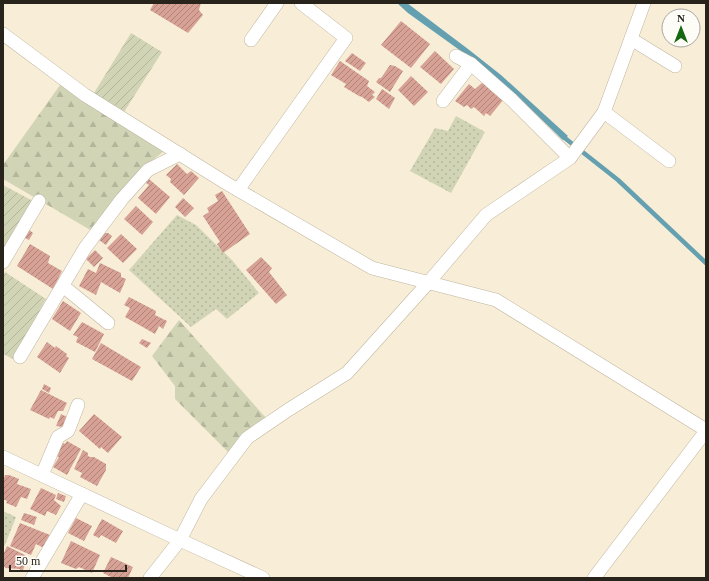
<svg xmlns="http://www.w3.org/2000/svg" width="709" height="581" font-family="'Times New Roman',serif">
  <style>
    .grass { fill: url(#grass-dots) }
    .forest { fill: url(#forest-firs) }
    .garden { fill: url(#garden-furrows) }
    .water { fill: #65a0b1 }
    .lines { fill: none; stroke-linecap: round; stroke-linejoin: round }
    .stream { stroke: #65a0b1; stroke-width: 4.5 }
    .building { fill: url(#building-hatch) }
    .street-casing { stroke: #c0b6a1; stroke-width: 14 }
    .street { stroke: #fff; stroke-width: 13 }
  </style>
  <defs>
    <pattern id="grass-dots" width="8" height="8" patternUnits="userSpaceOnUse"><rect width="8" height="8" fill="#d2d4b6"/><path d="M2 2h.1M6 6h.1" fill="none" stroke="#b4b69c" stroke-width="1.8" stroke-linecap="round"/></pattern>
    <pattern id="forest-firs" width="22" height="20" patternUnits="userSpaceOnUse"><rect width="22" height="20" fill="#d2d4b6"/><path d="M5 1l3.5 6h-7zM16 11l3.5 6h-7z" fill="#b4b69c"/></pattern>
    <pattern id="garden-furrows" width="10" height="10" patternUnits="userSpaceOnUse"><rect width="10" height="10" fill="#d2d4b6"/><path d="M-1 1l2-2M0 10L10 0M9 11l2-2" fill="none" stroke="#b4b69c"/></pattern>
    <pattern id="building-hatch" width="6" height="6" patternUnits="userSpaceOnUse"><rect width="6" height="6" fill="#d7a195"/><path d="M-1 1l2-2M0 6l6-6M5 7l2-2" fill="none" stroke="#ae8379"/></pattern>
  </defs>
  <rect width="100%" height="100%" fill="#f8eed7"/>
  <g class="grass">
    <path d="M456,116L485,132L451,193L410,171L435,128L448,131Z"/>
    <path d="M177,215L196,225L232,260L259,293L227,319L216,309L191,327L129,270Z"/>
    <path d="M3,511L16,517L5,545L3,547Z"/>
  </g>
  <g class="forest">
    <path d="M60,85L164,151L143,168L92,231L3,179V165Z"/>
    <path d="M179,320L266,418L230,454L175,399V386L152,356Z"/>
  </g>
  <g class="garden">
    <path d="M131,33L162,52L124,112L94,93Z"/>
    <path d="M3,185L33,201L3,253Z"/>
    <path d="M5,272L46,299L13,359L3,354V276Z"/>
  </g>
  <path class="water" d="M397,3H407L468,49L501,75L568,136L563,140L519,98L465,54L408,13Z"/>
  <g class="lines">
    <path class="stream" d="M561,135L618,180L706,263"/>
  </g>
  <g class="building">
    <path d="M154,3H201L199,10L203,15L188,33L150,10Z"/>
    <path d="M401,21L430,44L411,68L381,45Z"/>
    <path d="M435,51L454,69L441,84L420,67Z"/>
    <path d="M352,53L366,63L360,71L345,61Z"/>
    <path d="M340,61L369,81L367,86L375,92L372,95L375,97L369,102L362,97L359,96L344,87L346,84L331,75Z"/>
    <path d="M390,65L395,66L403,71L390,92L376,82L379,78H381Z"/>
    <path d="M411,76L428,92L414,106L398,90Z"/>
    <path d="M483,82L504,99L490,116L486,113L484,116L474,107L471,109L467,105L464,107L455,101L469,84L475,89Z"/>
    <path d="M382,89L395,98L389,109L376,99Z"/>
    <path d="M177,164L187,174L191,171L199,178L184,195L170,182L171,179L166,175Z"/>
    <path d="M149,179L170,197L156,214L138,198L149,185L146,183Z"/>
    <path d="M222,191L250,234L223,253L217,244L220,242L203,216L209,212L207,208L218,201L215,195Z"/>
    <path d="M183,198L194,208L185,217L175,207Z"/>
    <path d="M136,206L153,222L142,235L124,219Z"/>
    <path d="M28,229L33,233L29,240L23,237Z"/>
    <path d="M105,233H108L112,236L106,245L99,240Z"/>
    <path d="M121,234L137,249L123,263L107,248Z"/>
    <path d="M30,244L50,256L48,263L62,271L53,289L17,266Z"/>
    <path d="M95,250L103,258L94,267L86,259Z"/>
    <path d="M261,257L272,268L269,272L287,295L276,304L246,270Z"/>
    <path d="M100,263L121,273V277L126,279L120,293L101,282L96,295L79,286L88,269L96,273Z"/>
    <path d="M129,297L156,311L155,315L167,321L163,329L159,326L155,334L125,317L130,308L124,305Z"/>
    <path d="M63,301L81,313L70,331L52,319Z"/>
    <path d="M82,322L104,334L95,352L76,342L78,337L73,335Z"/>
    <path d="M142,339L151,343L147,348L139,343Z"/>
    <path d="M47,342L55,348L56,346L67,354L66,356L69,358L60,373L37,357Z"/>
    <path d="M101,343L141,367L132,381L92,359Z"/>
    <path d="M44,384L51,388L49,393L42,389Z"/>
    <path d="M41,390L67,403L63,411H58L54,419L50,417L49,419L30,410Z"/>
    <path d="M61,414L67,417L63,427L56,426Z"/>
    <path d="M94,414L122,437L108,453L101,447L100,449L79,431Z"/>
    <path d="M67,441L81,449L67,475L53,467L59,457L55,456L63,443L65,444Z"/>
    <path d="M83,450L88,453V456L90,457H94L106,464V470L97,486L80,477L82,473L74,469Z"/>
    <path d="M5,475H9L19,479L17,484L31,489L27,499L21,497L16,507L6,503L7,501L3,499V478H4Z"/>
    <path d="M41,488L56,495L54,500L61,506L56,515L47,511L45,516L30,509Z"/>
    <path d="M58,493L66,496L64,502L56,499Z"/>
    <path d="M24,513L37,517L34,525L21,520Z"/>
    <path d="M76,518L92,526L84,541L68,533Z"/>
    <path d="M102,519L123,531L116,543L101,535L99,538L93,535Z"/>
    <path d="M20,523L50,535L44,548L36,544L31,555L10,546Z"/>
    <path d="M71,541L100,555L92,573L79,567L76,569L61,563Z"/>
    <path d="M7,546L25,555L27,560L23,570L20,571V569L5,568V567H3V555Z"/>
    <path d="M111,557L133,567L128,578H113L103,573Z"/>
  </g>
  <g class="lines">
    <defs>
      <g id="street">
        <path d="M3,34L85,95L226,183L372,268L496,300L706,430"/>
        <path d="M631,39L675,66"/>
        <path d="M251,40L277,3"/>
        <path d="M456,56L471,64L512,100L570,158"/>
        <path d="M443,101L471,64"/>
        <path d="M604,112L669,161"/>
        <path d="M238,190L346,38L301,3"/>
        <path d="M3,262L39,201"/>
        <path d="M63,286L108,323"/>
        <path d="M20,357L85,248L122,199L148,170L180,154"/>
        <path d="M3,457L180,540L263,578"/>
        <path d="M42,475L58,437L68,431L78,405"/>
        <path d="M32,578L82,494"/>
        <path d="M150,578L180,540L201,499L247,438L288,410L347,373L428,283L486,215L570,158L604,112L644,3"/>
        <path d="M594,578L706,431"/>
      </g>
    </defs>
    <use href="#street" class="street-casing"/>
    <use href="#street" class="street"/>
  </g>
  <rect width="709" height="581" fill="none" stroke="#28241c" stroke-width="8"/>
  <g transform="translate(681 28)"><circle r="19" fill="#fefcf7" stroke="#a8a69f"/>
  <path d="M0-3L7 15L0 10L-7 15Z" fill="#12690f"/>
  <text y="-6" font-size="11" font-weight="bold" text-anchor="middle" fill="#28241c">N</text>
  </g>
  <path d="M10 565v6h116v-6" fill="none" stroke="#28241c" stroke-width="2"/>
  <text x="16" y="565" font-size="12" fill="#28241c" stroke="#fefcf7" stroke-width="3" paint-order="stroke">50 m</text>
</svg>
